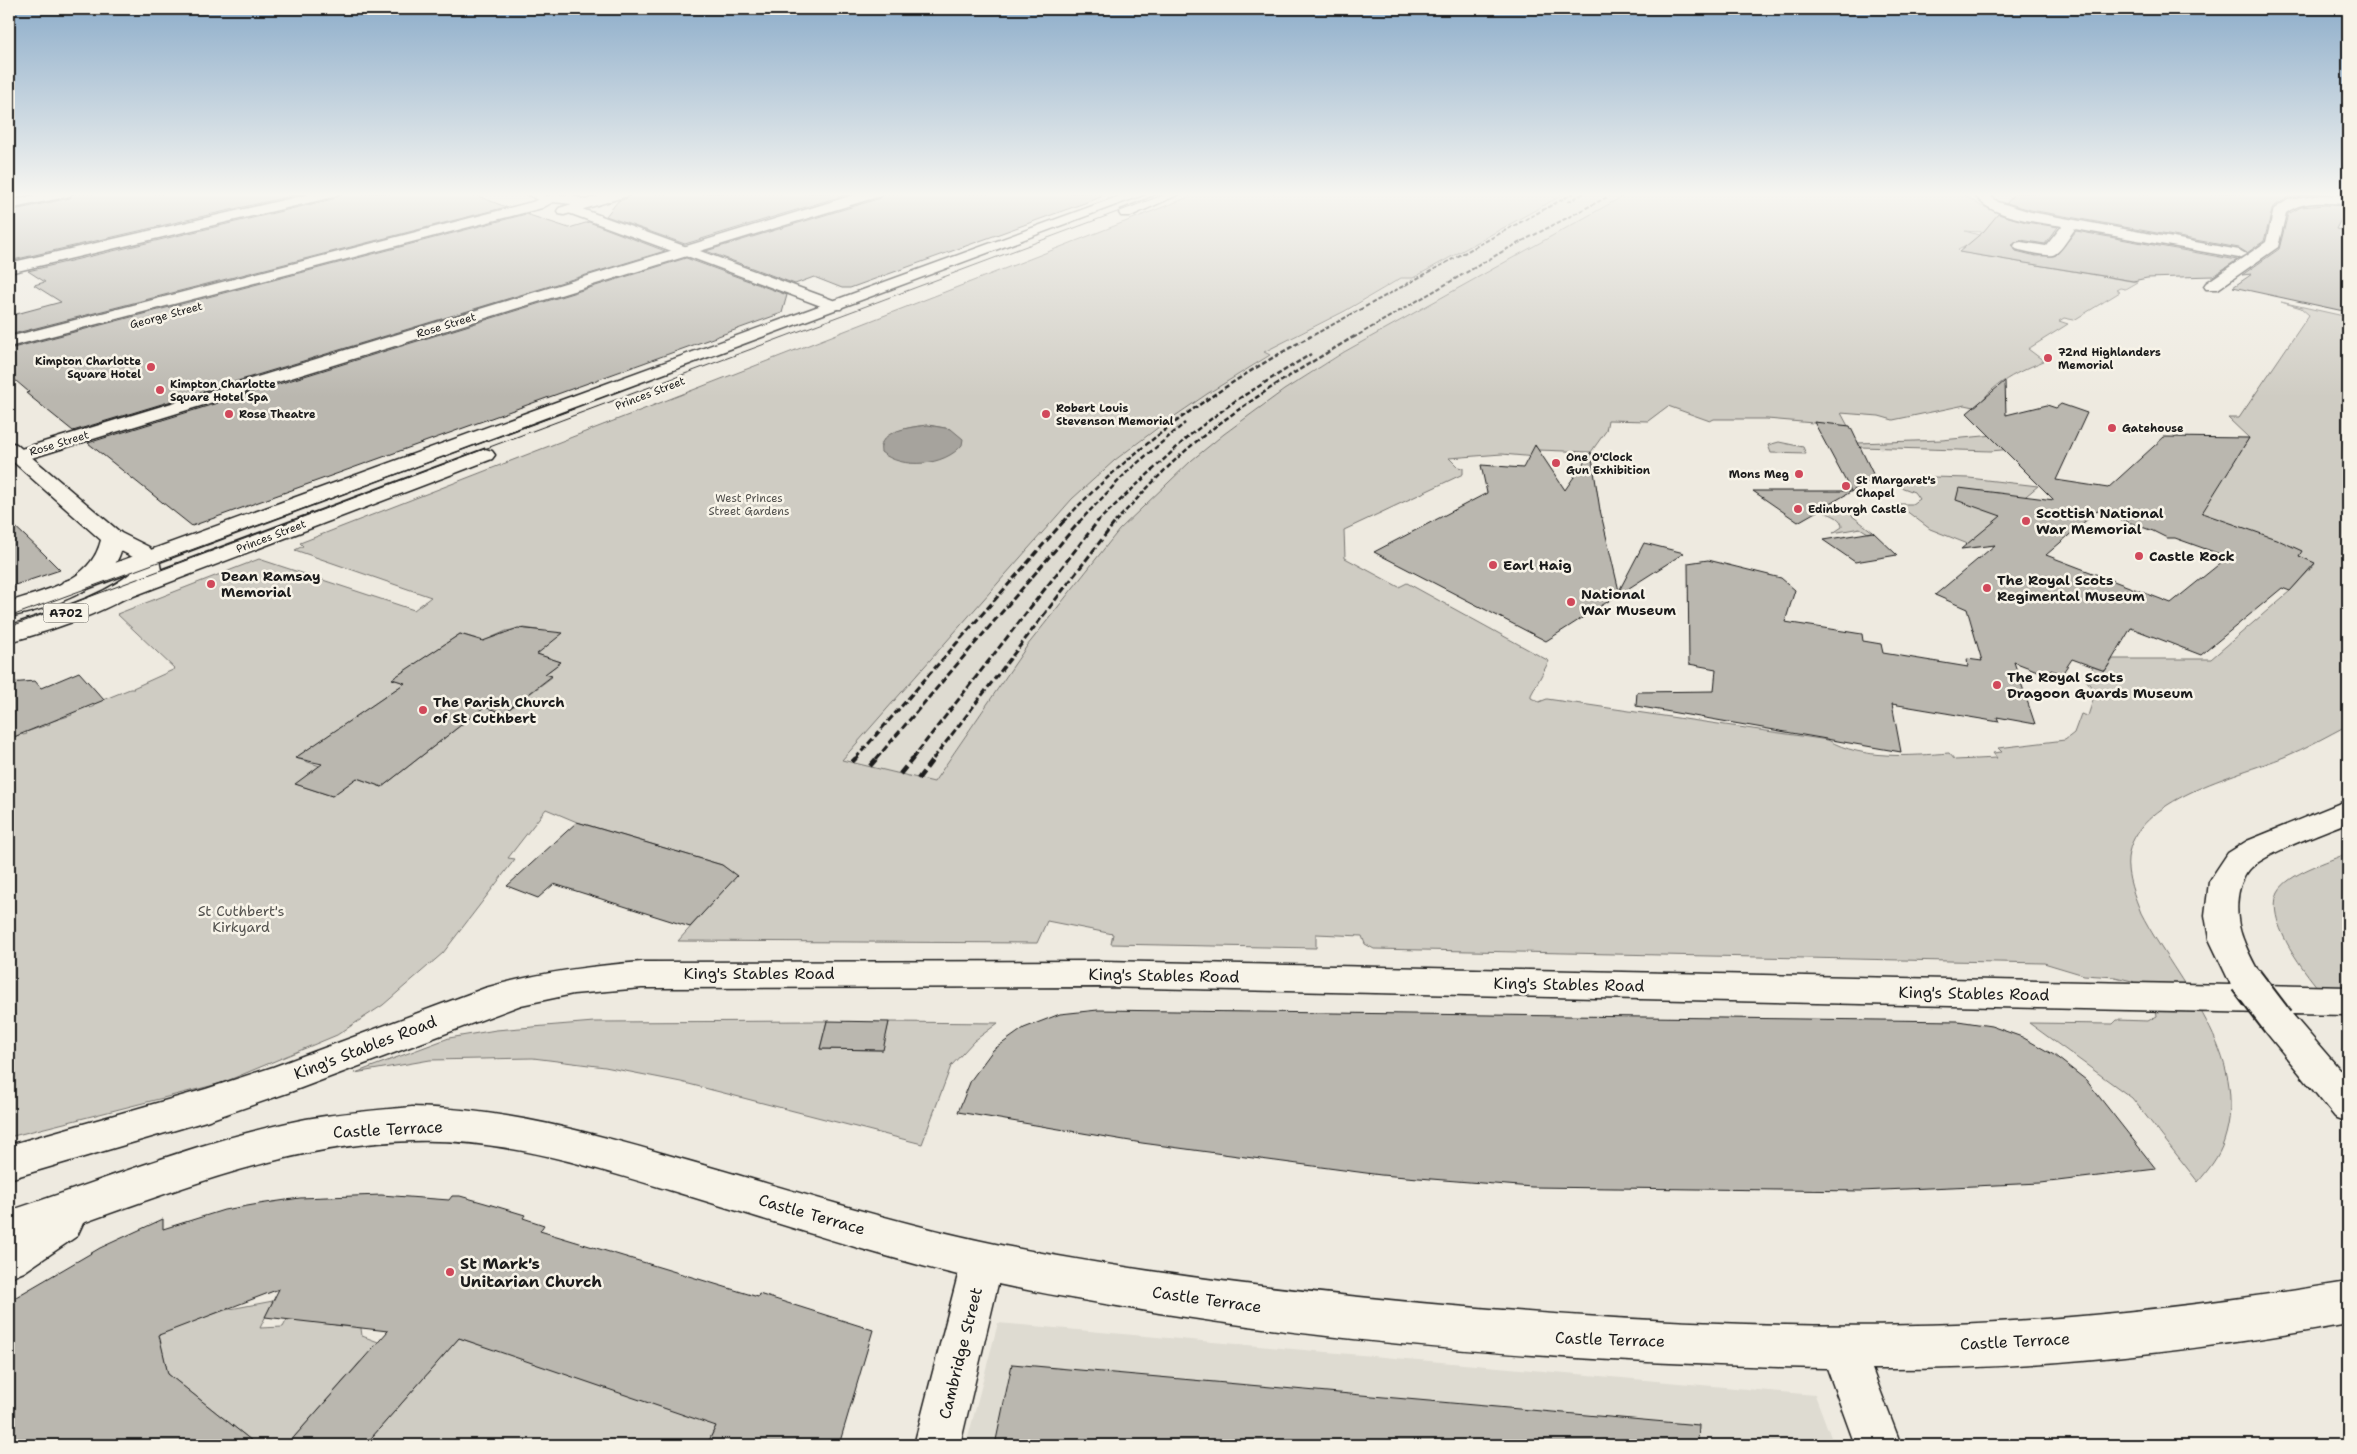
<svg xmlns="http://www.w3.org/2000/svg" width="2357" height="1454" font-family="'Shantell Sans',sans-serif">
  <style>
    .built { fill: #dedbd1 }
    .green { fill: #cfccc3; stroke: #767470; fill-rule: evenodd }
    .water { fill: #a6a39d; stroke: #6f6d69 }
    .building { fill: #bab7af; stroke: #1c1c1c; fill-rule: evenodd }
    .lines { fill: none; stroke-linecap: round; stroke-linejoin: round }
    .pedestrian-casing { stroke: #1c1c1c; stroke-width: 3 }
    .minor-casing { stroke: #1c1c1c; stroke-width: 3 }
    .tertiary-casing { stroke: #1c1c1c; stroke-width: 3 }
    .primary-casing { stroke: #1c1c1c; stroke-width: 3 }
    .pedestrian { fill: #f7f3e8; fill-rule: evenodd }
    .minor { fill: #f7f3e8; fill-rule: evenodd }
    .tertiary { fill: #f7f3e8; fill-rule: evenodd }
    .primary { fill: #f7f3e8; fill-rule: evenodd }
    .tram { stroke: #1c1c1c; stroke-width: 1 }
    .rail-far3 { stroke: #1c1c1c; stroke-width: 2; stroke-dasharray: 4.5 2; stroke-linecap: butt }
    .rail-far2 { stroke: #1c1c1c; stroke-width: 2.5; stroke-dasharray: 5 2.5; stroke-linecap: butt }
    .rail-far1 { stroke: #1c1c1c; stroke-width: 3; stroke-dasharray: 7 3; stroke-linecap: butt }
    .rail { stroke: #1c1c1c; stroke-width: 4.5; stroke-dasharray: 9 4.5; stroke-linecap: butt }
    .minor-bridge-casing { stroke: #1c1c1c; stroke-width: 36; stroke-linecap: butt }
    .minor-bridge { stroke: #f7f3e8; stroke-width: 32 }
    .poi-dot { fill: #d1495b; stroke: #f7f3e8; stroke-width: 2 }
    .labels { text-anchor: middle; stroke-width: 5; stroke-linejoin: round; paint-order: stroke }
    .far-street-label { font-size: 11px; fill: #1c1c1c; stroke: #f7f3e8 }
    .far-poi-label { font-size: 11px; font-weight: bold; fill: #1c1c1c; stroke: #f7f3e8; text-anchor: start }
    .far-park-label { font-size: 11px; fill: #52514e; stroke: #f7f3e8 }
    .shield { fill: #f7f3e8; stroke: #5e5c59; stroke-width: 1 }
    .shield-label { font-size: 12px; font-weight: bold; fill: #1c1c1c }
    .poi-label { font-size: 14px; font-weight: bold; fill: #1c1c1c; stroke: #f7f3e8; text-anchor: start }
    .park-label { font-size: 14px; fill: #52514e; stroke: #f7f3e8 }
    .near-street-label { font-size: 16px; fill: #1c1c1c; stroke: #f7f3e8 }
    .near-poi-label { font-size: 16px; font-weight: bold; fill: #1c1c1c; stroke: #f7f3e8; text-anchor: start }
  </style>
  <rect width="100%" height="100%" fill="#eeeae0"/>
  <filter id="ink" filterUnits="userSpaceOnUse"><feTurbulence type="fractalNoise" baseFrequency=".02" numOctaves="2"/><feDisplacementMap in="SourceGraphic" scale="10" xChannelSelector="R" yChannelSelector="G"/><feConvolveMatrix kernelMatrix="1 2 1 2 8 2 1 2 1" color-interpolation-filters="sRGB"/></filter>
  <g filter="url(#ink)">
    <g class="built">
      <path d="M1566,193H1629L1344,352L1284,390L1224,434L1119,530L1027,646L934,782L841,760L1072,499L1115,460L1207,394L1269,355L1264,352L1349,311L1401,278H1413Z"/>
      <path d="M998,1323L1815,1395L1834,1445H966Z"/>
    </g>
    <g class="green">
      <path d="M1199,193H1566L1413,278H1401L1345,311L1264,352L1270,355L1207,394L1159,427L1115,460L1072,499L842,760L934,782L1027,646L1119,530L1192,460L1224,434L1284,390L1344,352L1629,193H1962L1981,206L2025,217L2023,220L2017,219C2005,232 1982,233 1965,231L1979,235L1974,247L1965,245L1966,246L1958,250L1960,252L2137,282L2125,289L2120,288L2116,290L2120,292L2074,320L2064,318L2059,321L2068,324L2028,349L2044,361C2024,369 1986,386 1979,408L1965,405L1893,420L1879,416L1841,413L1848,426L1767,419H1714L1710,421L1668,406L1648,421L1608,420L1606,431L1591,452L1538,450L1536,457L1502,454L1449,458L1458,467L1463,468V474L1344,530L1345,558L1399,587L1407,583L1549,661L1531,695V698L1539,702L1547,699L1828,740C1862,760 1911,756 1949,753L1955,760L1997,758L1993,753L2002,752L1998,748L2065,740L2074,733L2081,714L2088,716C2093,699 2098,693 2085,679L2093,667L2105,671L2113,659H2211L2290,591L2315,564L2299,556L2301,551C2267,535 2234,525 2199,513L2249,438L2228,418H2239L2309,315L2301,308L2281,302L2348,317V725C2327,736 2306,748 2284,757C2237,776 2135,798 2128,858C2126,876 2135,897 2141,913C2177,983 2252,1056 2224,1141C2219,1157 2208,1170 2198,1182L2132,1098L2029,1023L2113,1024L2117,1020L2148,1021L2157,1016L2156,1008L2142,987L2132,981L2115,977L2084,975L2044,963L1374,949L1365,944L1362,936L1316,934V948L1111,944L1113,934L1047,921L1037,943L678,941L736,876L722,865L577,822L546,809L508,858L515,859L443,953L383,1005L337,1035L222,1083L9,1137V739L22,734L23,735L27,734L26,732L50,724L49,722L72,715L71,713L88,706L90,708L94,706L93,704L130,689H134L133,688L175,669L117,614L259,559L414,610L431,597L295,550L303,546L300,543ZM927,425L951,429L937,460L910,463L880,446C888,430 911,427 927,425ZM524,628L538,630L537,654L561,662L545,674L552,677L504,713L484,707L382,787L357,778L332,796L296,784L320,766L296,758L405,683L393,679L460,634L484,641L506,631Z"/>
      <path d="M1994,435L2012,449L1991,451L1860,447L1858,443L1942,440Z"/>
      <path d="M1779,442L1803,447L1806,454L1771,453L1768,445Z"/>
      <path d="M1933,477L1969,478L2038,486L1968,544L1930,529L1897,504H1912L1919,499L1914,492L1898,486L1901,483Z"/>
      <path d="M1829,505L1842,508L1873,532L1868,533L1860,528L1833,533L1842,527C1842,518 1832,515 1824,512Z"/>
      <path d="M2348,853V1023C2326,998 2261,928 2278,892C2288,873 2330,861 2348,853Z"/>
      <path d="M827,1021L820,1049L882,1050L889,1022L998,1023L974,1041L951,1066L922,1144L681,1082L605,1067L533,1058L430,1060L355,1073L449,1038L496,1030L594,1022Z"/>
      <path d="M298,1299L335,1325L350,1327L359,1313L362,1336L408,1353L360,1362L287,1445H257L168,1374L158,1333L225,1310L273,1301L260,1328L283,1327Z"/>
      <path d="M459,1338L718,1421L707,1445H365Z"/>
    </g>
    <path class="water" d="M928,425L951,429L963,439L962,445C945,466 902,470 881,452C877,430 912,427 928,425Z"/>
    <g class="building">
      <path d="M73,193H304L13,260L9,257V211L70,198Z"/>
      <path d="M341,193H470L506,207L9,335V316L61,302L34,285L45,282L28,271L333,199Z"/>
      <path d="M630,193H852L685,244L606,216L618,201L628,198Z"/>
      <path d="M883,193H1100L1101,197L850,288H842L814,277L795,284L706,251L881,198Z"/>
      <path d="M2015,193H2320L2288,198L2273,207L2264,241L2247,253L2239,248L2031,210L2007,203Z"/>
      <path d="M2324,205L2348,206L2336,229L2348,231V312L2233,287L2252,274L2242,275L2279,249L2288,214L2301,207Z"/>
      <path d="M526,214L569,228L589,222L665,251L73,431L26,393L29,392L9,375V349Z"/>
      <path d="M1998,214L2026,222L2058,227L2045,244L2021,240L2012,245L2016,251L2036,256L2056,255L2076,231L2237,260L2213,276L2147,278L2133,281L1959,252L1984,231Z"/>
      <path d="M686,258L787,295L782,313L192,526L88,443Z"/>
      <path d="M2005,381L2006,415L2047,405L2056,408L2061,404L2087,413L2056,480L2108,488L2164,437L2249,438L2202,513L2276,539L2302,551L2299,556L2315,563L2290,591L2282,588L2201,655L2131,628L2105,671L2072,659L2062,674L2051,670L2048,675L2014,662L2035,724L1997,717L1999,722L1892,704L1901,752L1636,706L1637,692L1714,691L1716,669L1689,664L1688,563L1708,560L1781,578L1795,590L1785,622L1862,634L1863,641L1881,644L1883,653L1968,667L1967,659L1982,661L1967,609L1935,595L1995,545L1961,549L2001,516L1956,500L1959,488L2054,500L1967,413ZM2097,511L2153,531L2167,538H2175L2228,557L2171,603L2046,555Z"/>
      <path d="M1814,422L1850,426L1875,478L1798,522L1753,491H1851Z"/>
      <path d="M1535,445L1565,490L1591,452L1600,510L1619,591L1644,543L1684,553L1546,641L1374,552L1487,493L1481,465L1523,468Z"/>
      <path d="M9,521L42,552L60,570L9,587Z"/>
      <path d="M1873,532L1897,555L1855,562L1823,540Z"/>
      <path d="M518,628L563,633L537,654L561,662L545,674L552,676L504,713L484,707L382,787L357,778L332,796L295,784L322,764L295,758L405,683L392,679L460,634L483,641Z"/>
      <path d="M79,672L104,700L9,739V683L35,681L41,688Z"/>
      <path d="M577,822L722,865L737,876L690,927L554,884L538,898L507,886Z"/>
      <path d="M1098,1010L1958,1021L1991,1026L2022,1037L2054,1055L2086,1080L2156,1169L2041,1183L1861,1191L1532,1187L1381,1175L1238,1156L1142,1143L958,1112L971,1080L993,1050L1024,1028L1060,1014Z"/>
      <path d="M827,1021L889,1022L883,1050L820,1049Z"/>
      <path d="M381,1195L449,1200L452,1196H460L485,1203L525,1215L523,1218L544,1225L540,1231L758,1297L759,1294L873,1330L839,1445H707L716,1426L459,1338L365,1445H287L388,1331L265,1317L279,1289L159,1335L168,1374L257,1445H9V1301L100,1248L163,1219V1229L224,1210L259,1204L300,1198Z"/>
      <path d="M1012,1364L1699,1425L1698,1445H995Z"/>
    </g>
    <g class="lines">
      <defs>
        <g id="pedestrian">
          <path d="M860,193H881L880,196L700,251L841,303L843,306L841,309H829L687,256L25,460L18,462L9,457L11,452Z"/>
          <path d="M2322,195L2348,196V204C2328,203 2303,199 2286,213L2278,247L2218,289H2206L2204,286L2206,283L2266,242L2274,209L2288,200Z"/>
        </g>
        <g id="minor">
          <path d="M314,193H339L333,197L9,273V263Z"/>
          <path d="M524,193H542L553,200L546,204Z"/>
          <path d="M1128,193H1148L79,592L71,594L63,592L59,587L63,582Z"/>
          <path d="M1163,193H1182L1131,216H1121L1119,213L1121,210Z"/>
          <path d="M1974,193H1987L1998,202L2031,212L2239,250L2246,254L2239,258L2075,229C2069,236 2063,249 2055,254C2050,258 2023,251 2016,249L2014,246L2016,243L2021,242L2046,246L2062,226C2037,222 1986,217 1974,193Z"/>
          <path d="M571,205L698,251L700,254L698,257H688L566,212L564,209Z"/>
          <path d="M485,449L492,451L495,455L492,459L131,597L123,599L115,597L111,592L115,587Z"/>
          <path d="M2348,800V822C2325,832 2264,853 2249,870C2234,887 2235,919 2243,939C2248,953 2256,967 2263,980L2260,985L2348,987V1015L2292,1014L2348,1079V1122L2335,1117L2266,1032L2260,1022L2265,1013L1102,987L642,988L573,994L521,1005L293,1091L206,1121L9,1179V1145L206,1089L273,1067L485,988C537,973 588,966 642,962L1102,961L2231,985L2209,939L2205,915L2209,882L2214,874L2228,853L2247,841Z"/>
          <path d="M412,1107C506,1109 593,1133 682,1159C789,1189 896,1224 1005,1246C1153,1275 1304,1293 1454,1306C1619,1320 1791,1330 1956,1324C2088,1319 2218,1303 2348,1282V1324C2192,1352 2031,1370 1872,1369L1901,1445H1855L1827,1368C1604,1364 1380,1348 1159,1313C1106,1304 1052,1296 998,1284L960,1445H914L958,1275C864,1252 772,1221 679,1193C592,1167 504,1138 413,1141C298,1143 190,1185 83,1223L77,1236L24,1272L9,1278V1211C107,1179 205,1139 306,1119C341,1113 377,1110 412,1107Z"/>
        </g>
        <g id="tertiary">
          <path d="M44,193H71L70,196L9,209V201Z"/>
          <path d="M607,193H628L627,196L564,215L559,214L557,211L559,208L572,204L553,202L542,208L9,347V337L532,202L553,194L572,195L585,200Z"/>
        </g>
        <path id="primary" d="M9,442L16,444L121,533L149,547L159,560L161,570C138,603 48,632 9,642V626C52,610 102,599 137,568L133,557L121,551C110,590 44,610 9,617V602C45,590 91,582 101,540L9,458Z"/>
      </defs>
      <use href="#pedestrian" class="pedestrian-casing"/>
      <use href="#minor" class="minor-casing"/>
      <use href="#tertiary" class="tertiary-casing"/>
      <use href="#primary" class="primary-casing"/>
      <use href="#pedestrian" class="pedestrian"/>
      <use href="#minor" class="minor"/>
      <use href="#tertiary" class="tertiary"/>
      <use href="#primary" class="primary"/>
      <g class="tram">
        <path d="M9,617L574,409"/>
        <path d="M9,627L1168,193"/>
      </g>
      <g class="rail-far3">
        <path d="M1568,202L1584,193"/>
        <path d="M1308,338L1574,193"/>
        <path d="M1353,338L1507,249L1615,193"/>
      </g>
      <g class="rail-far2">
        <path d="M1063,522C1133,446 1220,386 1311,336"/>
        <path d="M1079,522L1129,470L1185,423"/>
        <path d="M1097,522L1190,435L1235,401L1311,354"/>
        <path d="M1115,522C1143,493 1170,462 1202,437C1250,399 1303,367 1355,336"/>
      </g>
      <g class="rail-far1">
        <path d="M855,759L1064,521"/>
        <path d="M876,759L1080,521"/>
        <path d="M912,759L1098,521"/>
        <path d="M933,759L1116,521"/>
      </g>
      <g class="rail">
        <path d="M852,762L856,758"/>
        <path d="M870,766L877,758"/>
        <path d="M900,774L913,758"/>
        <path d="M918,779L934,758"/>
      </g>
      <defs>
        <path id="minor-bridge" d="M2246,980L2278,1022"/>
      </defs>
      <use href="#minor-bridge" class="minor-bridge-casing"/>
      <use href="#minor-bridge" class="minor-bridge"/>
    </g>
  </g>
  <linearGradient id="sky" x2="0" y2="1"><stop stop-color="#8dadca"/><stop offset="0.49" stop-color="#f7f6f1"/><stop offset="1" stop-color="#f7f6f1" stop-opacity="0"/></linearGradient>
  <rect width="2357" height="397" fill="url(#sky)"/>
  <g class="poi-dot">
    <circle cx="2048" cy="358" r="5"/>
    <circle cx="151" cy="367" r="5"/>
    <circle cx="160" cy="390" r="5"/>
    <circle cx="229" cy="414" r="5"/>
    <circle cx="1046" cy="414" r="5"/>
    <circle cx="2112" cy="428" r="5"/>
    <circle cx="1556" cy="463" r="5"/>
    <circle cx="1799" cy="474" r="5"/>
    <circle cx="1846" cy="486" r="5"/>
    <circle cx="1798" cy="509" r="5"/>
    <circle cx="2026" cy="521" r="5"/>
    <circle cx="2139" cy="556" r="5"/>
    <circle cx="1493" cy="565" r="5"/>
    <circle cx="211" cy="584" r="5"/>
    <circle cx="1987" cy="588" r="5"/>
    <circle cx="1571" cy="602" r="5"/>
    <circle cx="1997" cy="685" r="5"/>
    <circle cx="423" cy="710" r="5"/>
    <circle cx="450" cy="1272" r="5"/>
  </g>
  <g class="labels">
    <g class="far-street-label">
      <text transform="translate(166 315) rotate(-15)" y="4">George Street</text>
      <text transform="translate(446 325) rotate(-17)" y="4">Rose Street</text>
      <text transform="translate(650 393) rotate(-21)" y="4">Princes Street</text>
      <text transform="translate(59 443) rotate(-17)" y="4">Rose Street</text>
      <text transform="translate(271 536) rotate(-21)" y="4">Princes Street</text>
    </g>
    <g class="far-poi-label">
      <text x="2058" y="356">72nd Highlanders<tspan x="2058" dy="13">Memorial</tspan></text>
      <text x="141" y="365" text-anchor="end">Kimpton Charlotte<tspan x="141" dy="13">Square Hotel</tspan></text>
      <text x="170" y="388">Kimpton Charlotte<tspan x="170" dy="13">Square Hotel Spa</tspan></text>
      <text x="1056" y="412">Robert Louis<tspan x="1056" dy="13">Stevenson Memorial</tspan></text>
      <text x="239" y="418">Rose Theatre</text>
      <text x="2122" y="432">Gatehouse</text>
      <text x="1566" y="461">One O'Clock<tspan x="1566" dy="13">Gun Exhibition</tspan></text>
      <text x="1789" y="478" text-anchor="end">Mons Meg</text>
      <text x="1856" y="484">St Margaret's<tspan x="1856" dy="13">Chapel</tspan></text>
      <text x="1808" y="513">Edinburgh Castle</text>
    </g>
    <g class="far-park-label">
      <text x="749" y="502">West Princes<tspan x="749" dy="13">Street Gardens</tspan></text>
    </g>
    <rect class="shield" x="43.5" y="603.5" width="45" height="19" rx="4"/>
    <g class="shield-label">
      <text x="66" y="617">A702</text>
    </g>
    <g class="poi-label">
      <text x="2036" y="518">Scottish National<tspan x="2036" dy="16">War Memorial</tspan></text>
      <text x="2149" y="561">Castle Rock</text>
      <text x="1503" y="570">Earl Haig</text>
      <text x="221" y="581">Dean Ramsay<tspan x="221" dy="16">Memorial</tspan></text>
      <text x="1997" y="585">The Royal Scots<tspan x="1997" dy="16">Regimental Museum</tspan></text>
      <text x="1581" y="599">National<tspan x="1581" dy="16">War Museum</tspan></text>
      <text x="2007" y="682">The Royal Scots<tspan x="2007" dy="16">Dragoon Guards Museum</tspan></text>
      <text x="433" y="707">The Parish Church<tspan x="433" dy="16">of St Cuthbert</tspan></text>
    </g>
    <g class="park-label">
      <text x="241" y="916">St Cuthbert's<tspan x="241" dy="16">Kirkyard</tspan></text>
    </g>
    <g class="near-street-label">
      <text x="759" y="979">King's Stables Road</text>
      <text transform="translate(1164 975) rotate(1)" y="6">King's Stables Road</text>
      <text transform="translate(1569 984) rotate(1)" y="6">King's Stables Road</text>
      <text transform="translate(1974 993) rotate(1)" y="6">King's Stables Road</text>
      <text transform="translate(365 1047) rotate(-21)" y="6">King's Stables Road</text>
      <text transform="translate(388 1129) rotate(-3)" y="6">Castle Terrace</text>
      <text transform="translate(812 1214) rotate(16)" y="6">Castle Terrace</text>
      <text transform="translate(1207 1299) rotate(8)" y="6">Castle Terrace</text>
      <text transform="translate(1610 1339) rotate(2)" y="6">Castle Terrace</text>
      <text transform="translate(2015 1341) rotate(-3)" y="6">Castle Terrace</text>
      <text transform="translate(960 1353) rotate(-76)" y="6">Cambridge Street</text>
    </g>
    <g class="near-poi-label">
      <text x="460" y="1269">St Mark's<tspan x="460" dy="18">Unitarian Church</tspan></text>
    </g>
  </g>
  <rect width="2357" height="1454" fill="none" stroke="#f7f3e8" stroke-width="30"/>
  <rect x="15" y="15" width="2327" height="1424" fill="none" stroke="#1c1c1c" stroke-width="2" filter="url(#ink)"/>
</svg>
